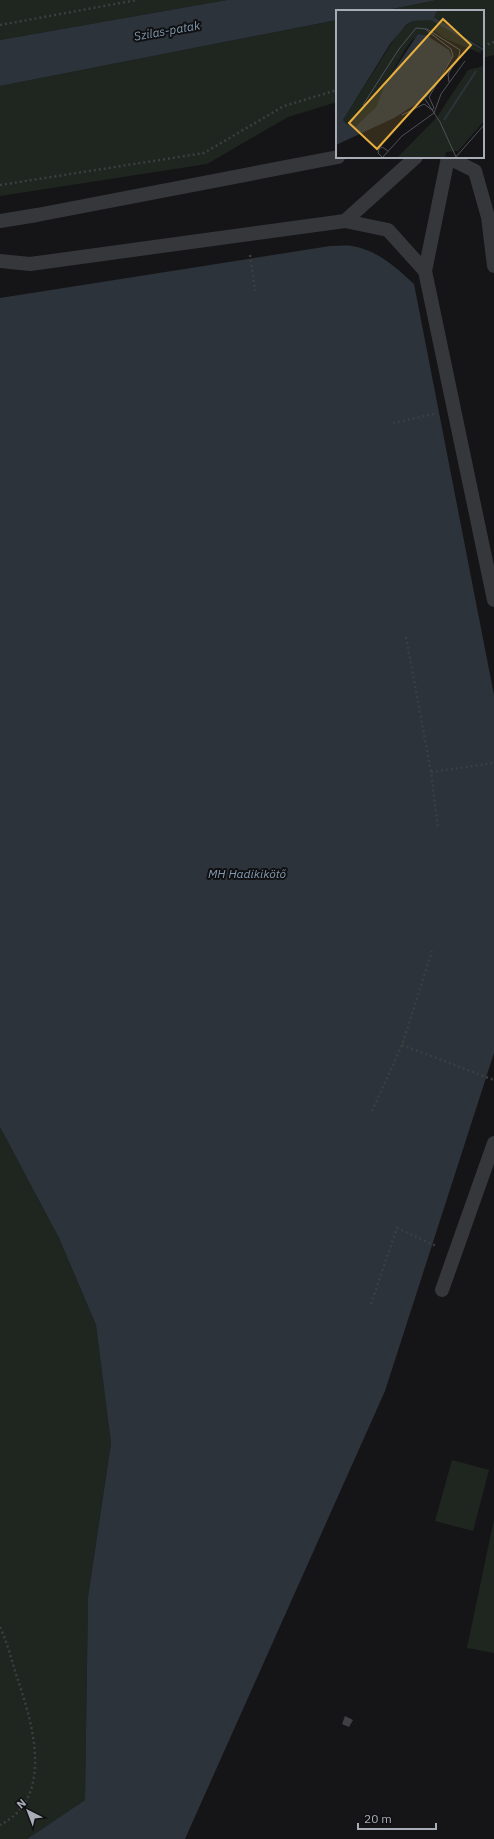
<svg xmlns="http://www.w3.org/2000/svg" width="494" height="1839" font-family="'IBM Plex Sans',sans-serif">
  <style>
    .green { fill: #1f2620 }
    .water { fill: #2c333a }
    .building { fill: #3f4043 }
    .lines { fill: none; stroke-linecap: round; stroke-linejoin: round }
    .path { stroke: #3c3e42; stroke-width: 2.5; stroke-dasharray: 2 3; stroke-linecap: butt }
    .lane { stroke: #36373b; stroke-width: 14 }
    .labels { text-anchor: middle; stroke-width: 4; stroke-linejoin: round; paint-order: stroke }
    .water-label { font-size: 12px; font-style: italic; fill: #8099af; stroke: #101012 }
    .inset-river { fill: none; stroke: #2c333a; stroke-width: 2 }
    .inset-road { fill: none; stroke: #505157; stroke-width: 1 }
    .view { fill: #e7af3d; fill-opacity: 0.15; stroke: #e7af3d; stroke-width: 2 }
    .inset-edge { fill: none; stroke: #a8acb6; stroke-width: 2 }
  </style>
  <rect width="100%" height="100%" fill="#151517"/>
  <g class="green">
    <path d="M0,0H227L0,40Z"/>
    <path d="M437,0H494V55L483,58V11H382Z"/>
    <path d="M337,20V102L288,117L207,164L0,196V86Z"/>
    <path d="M0,1127L59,1238L96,1325L111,1443L88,1597L85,1800L27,1839H0Z"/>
    <path d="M452,1460L489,1470L473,1531L435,1521Z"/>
    <path d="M494,1519V1653L467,1648Z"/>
  </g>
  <g class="water">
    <path d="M227,0H437L382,11H337V20L0,86V40Z"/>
    <path d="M330,246C337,246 345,245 352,246C377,250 397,268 414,284L494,695V1053L385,1391L185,1839H27L85,1800L88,1597L111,1443L96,1325L59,1238L0,1127V298Z"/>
  </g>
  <path class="building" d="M345,1716L353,1720L349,1727L342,1724Z"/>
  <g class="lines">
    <g class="path">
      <path d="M0,25L137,0"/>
      <path d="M483,46L494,42"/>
      <path d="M0,185L204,153L284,106L337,90"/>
      <path d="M250,255L255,291"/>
      <path d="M393,423L434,414"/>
      <path d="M406,637L431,772L438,828"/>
      <path d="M431,772L494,763"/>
      <path d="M402,1045L494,1080"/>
      <path d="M372,1111L402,1045L432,951"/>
      <path d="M371,1304L397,1228L436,1246"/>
      <path d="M0,1627C7,1642 11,1658 16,1674C31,1719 57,1796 0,1825"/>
    </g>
    <g class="lane">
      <path d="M447,157L475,171L488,217L494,266"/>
      <path d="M0,221L37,215L338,157"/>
      <path d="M345,221L416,157"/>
      <path d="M0,261L30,264L345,221L388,230L425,271L494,600"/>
      <path d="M425,271L448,158"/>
      <path d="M442,1290L494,1143"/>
    </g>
  </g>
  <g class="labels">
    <g class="water-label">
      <text transform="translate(167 31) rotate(-10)" y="4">Szilas-patak</text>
      <text x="247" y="878">MH Hadikikötő</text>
    </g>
  </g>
  <g transform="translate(336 10)">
    <rect width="148" height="148" fill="#151517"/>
    <path d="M102,0H148V38L98,7ZM95,9L146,40L144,43L110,29L97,20L90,25L85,24L76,30L70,38L50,72L40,97L20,116L10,114L7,110L64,20L77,11ZM147,56L148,111L122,141L110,142L109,148H61L101,107L132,60Z" fill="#1f2620"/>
    <path d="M0,0H102L98,7L148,39V41L95,10L77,11L70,15L54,34L7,110L10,114L20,116L40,97L50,72L82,24L90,25L113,40L116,47L91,87L58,108L0,135Z" fill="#2c333a"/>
    <path class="inset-river" d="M108,110L140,61"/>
    <path class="inset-road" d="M89,89L104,112L120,147M27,95L63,39L80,18L91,19L124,40L123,46L112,64L113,72M66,105L88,94L96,100L98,98L93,87L117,46L115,39L89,19M46,147L42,143L43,139L46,137L52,141M46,148L66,126L98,103L105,84L129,51M119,148L148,115"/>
    <path class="view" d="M107,9L135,35L41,139L13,113Z"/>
    <rect width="148" height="148" class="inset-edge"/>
  </g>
  <g transform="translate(28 1811) rotate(318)" stroke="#101012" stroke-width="3" paint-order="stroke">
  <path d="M0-3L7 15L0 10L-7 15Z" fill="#a8acb6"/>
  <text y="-6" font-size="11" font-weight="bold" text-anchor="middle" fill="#a8acb6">N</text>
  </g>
  <path d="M358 1823v6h78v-6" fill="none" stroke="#a8acb6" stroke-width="2"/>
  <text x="364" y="1823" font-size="12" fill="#a8acb6" stroke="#101012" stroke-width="3" paint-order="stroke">20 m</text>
</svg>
